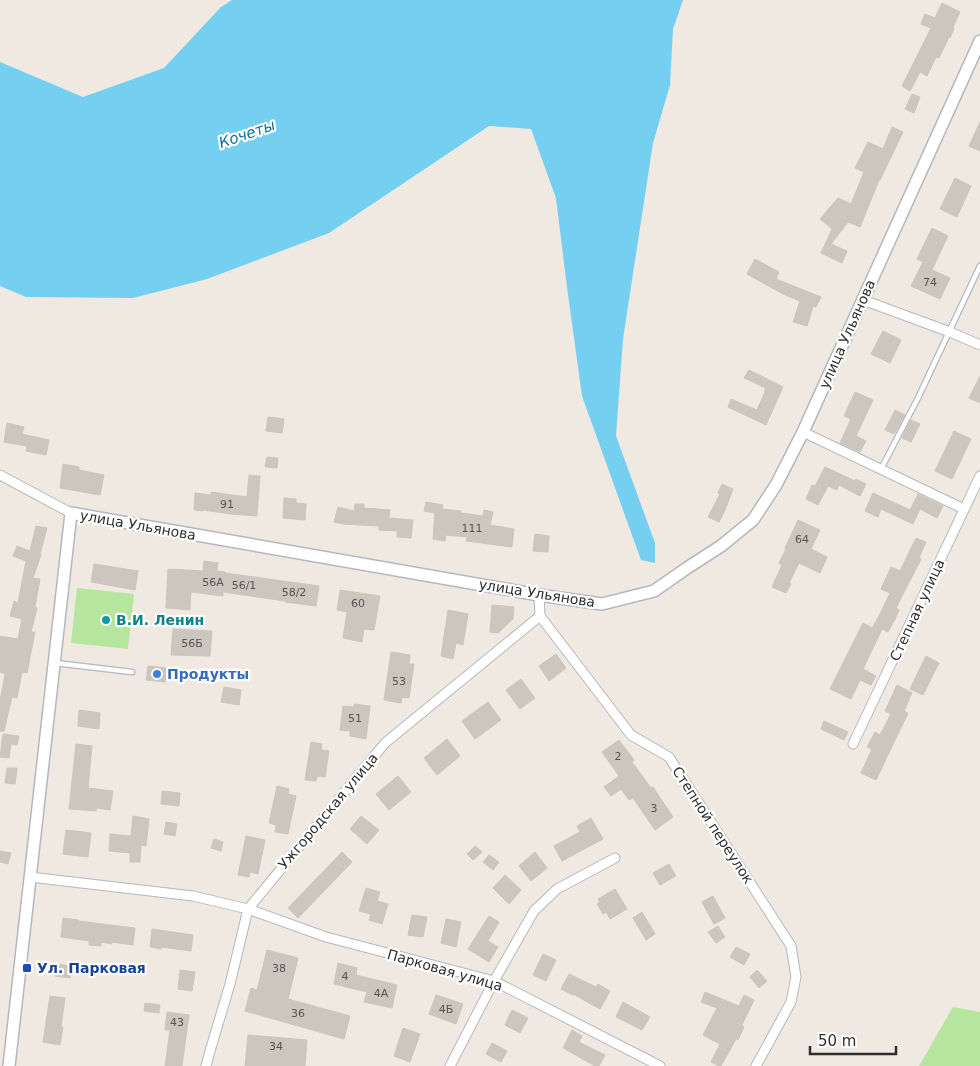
<svg xmlns="http://www.w3.org/2000/svg" width="980" height="1066" font-family="'DejaVu Sans',sans-serif">
  <style>
    .green { fill: #b6e59e }
    .water { fill: #75cff0 }
    .building { fill: #cbc7bf; stroke: #cbc5ba }
    .lines { fill: none; stroke-linecap: round; stroke-linejoin: round }
    .service-casing { stroke: #b4b7c1; stroke-width: 7 }
    .minor-casing { stroke: #b4b7c1; stroke-width: 11 }
    .tertiary-casing { stroke: #b4b7c1; stroke-width: 14 }
    .service { stroke: #fff; stroke-width: 4.5 }
    .minor { stroke: #fff; stroke-width: 9 }
    .tertiary { stroke: #fff; stroke-width: 11 }
    .culture-dot { fill: #0f9aa8; stroke: #fff; stroke-width: 2 }
    .shop-dot { fill: #3f7fe0; stroke: #fff; stroke-width: 2 }
    .transit-dot { fill: #1a4fb4; stroke: #fff; stroke-width: 2 }
    .labels { text-anchor: middle; stroke-width: 4.5; stroke-linejoin: round; paint-order: stroke }
    .number-label { font-size: 11px; fill: #555452 }
    .street-label { font-size: 14px; fill: #2e2e2e; stroke: #fff }
    .culture-label { font-size: 14px; font-weight: bold; fill: #0d838f; stroke: #fff; text-anchor: start }
    .shop-label { font-size: 14px; font-weight: bold; fill: #366cbe; stroke: #fff; text-anchor: start }
    .transit-label { font-size: 14px; font-weight: bold; fill: #164399; stroke: #fff; text-anchor: start }
    .water-label { font-size: 15px; font-style: italic; fill: #0d6fa3; stroke: #fff }
  </style>
  <rect width="100%" height="100%" fill="#efe9e1"/>
  <g class="green">
    <path d="M77,588L134,594L128,649L71,643Z"/>
    <path d="M953,1007L980,1012V1066H919Z"/>
  </g>
  <path class="water" d="M232,0H683L673,29L670,85L653,143L623,339L616,436L655,543V563L641,560L582,396L567,287L556,198L531,129L489,126L329,233L207,279L133,298L26,297L0,286V62L83,97L164,68L221,7Z"/>
  <g class="building">
    <path d="M942,3L960,12L953,27L954,28L950,38L949,37L939,58L936,57L927,76L920,72L910,91L902,86L931,28L921,24L925,14L935,18Z"/>
    <path d="M912,94L920,97L914,113L905,109Z"/>
    <path d="M980,122V151L969,146Z"/>
    <path d="M892,127L903,132L880,180H879L860,227L848,222L831,244L847,251L842,263L821,253L832,229L820,219L838,198L851,204L864,172L855,168L868,142L883,149Z"/>
    <path d="M955,178L971,186L957,217L940,209Z"/>
    <path d="M932,228L948,236L932,270L950,278L940,299L911,286L923,262L917,259Z"/>
    <path d="M755,259L779,272L776,279L821,297L816,307L813,306L807,326L793,322L800,301L783,294L747,274Z"/>
    <path d="M883,331L901,340L890,363L871,354Z"/>
    <path d="M749,370L783,387L766,425L728,407L731,399L757,410L765,392L764,391L766,388L744,378Z"/>
    <path d="M980,376V403L969,398Z"/>
    <path d="M855,392L873,400L856,436L866,441L860,452L840,443L851,419L844,416Z"/>
    <path d="M895,410L905,415L894,434L885,430Z"/>
    <path d="M268,417L284,419L282,433L266,431Z"/>
    <path d="M911,420L920,424L911,442L902,438Z"/>
    <path d="M7,423L24,427L22,434L49,440L46,455L26,451L27,446L4,442Z"/>
    <path d="M954,431L971,439L952,479L935,471Z"/>
    <path d="M267,457L278,458L277,468L265,467Z"/>
    <path d="M63,464L79,467V470L104,475L100,495L60,488Z"/>
    <path d="M825,467L855,481L856,479L866,484L860,496L839,485L837,490L828,486L818,505L806,499L812,485L815,486Z"/>
    <path d="M249,475L260,476L257,516L231,514L203,510V511L194,510L195,493L211,495V492L247,497Z"/>
    <path d="M722,484L733,489L725,510L719,522L708,517L720,494L718,493Z"/>
    <path d="M873,493L910,510L918,494L943,506L937,518L920,509L913,524L881,509L878,517L865,511Z"/>
    <path d="M284,498L296,499V503L306,504L305,520L283,518Z"/>
    <path d="M426,502L443,505L442,509L461,511V513L483,516L484,510L493,512L490,525L514,529L512,547L466,541L467,537L446,535L445,541L433,539L435,513L424,511Z"/>
    <path d="M355,504H364V508L390,510L389,518L413,520L411,538L397,537V531L379,530V526L343,524L334,522L338,507L354,511Z"/>
    <path d="M798,520L820,530L811,549L827,557L820,573L799,563L789,583L791,584L786,593L772,587L782,565L779,563L786,549L785,548Z"/>
    <path d="M36,526L47,528L40,554L41,555L33,578L40,579L35,607L37,608L31,632H35L27,673L22,672L17,698L12,697L4,731H0V701L5,674L0,672V636L18,639L22,619L10,616L14,601L18,603L26,561L13,556L17,546L30,551Z"/>
    <path d="M535,534L549,536L548,552L533,551Z"/>
    <path d="M916,538L926,542L919,558L921,559L896,608L899,610L895,619L888,632L882,629L863,669L876,676L871,685L860,680L851,699L830,689L863,623L872,628L879,616L890,593L881,589L891,567L900,571Z"/>
    <path d="M204,561L218,563L217,571L225,572V573L319,586L316,606L285,602V601L223,592V596L191,592L190,610L166,608L168,569L203,571Z"/>
    <path d="M94,564L138,571L135,590L91,582Z"/>
    <path d="M340,590L380,596L374,630L364,629L362,642L343,638L347,612L337,610Z"/>
    <path d="M492,605L514,607L513,619L498,633L490,632Z"/>
    <path d="M448,610L468,614L463,645L456,643L453,659L441,656Z"/>
    <path d="M173,629L212,631L210,656L171,655Z"/>
    <path d="M391,652L410,655L409,664H414L409,698L402,697L401,703L384,700Z"/>
    <path d="M556,654L566,668L549,681L539,666Z"/>
    <path d="M926,656L939,663L923,695L910,689Z"/>
    <path d="M148,666L167,668L165,682L146,680Z"/>
    <path d="M521,679L535,698L520,709L506,690Z"/>
    <path d="M897,685L912,693L904,711L908,713L876,780L861,773L872,749L867,747L875,732L880,735L891,714L885,711Z"/>
    <path d="M224,687L241,690L239,705L221,702Z"/>
    <path d="M488,702L501,720L475,739L462,721Z"/>
    <path d="M354,704L370,706L366,739L350,736V731L340,730L343,706L354,707Z"/>
    <path d="M79,710L100,713L99,729L78,726Z"/>
    <path d="M824,721L848,732L844,740L821,729Z"/>
    <path d="M3,734L19,736L17,745L11,744L9,758L0,757Z"/>
    <path d="M447,739L460,756L437,775L424,758Z"/>
    <path d="M619,740L634,760L632,762L651,788L653,787L673,817L655,830L633,798L629,800L621,789L611,796L604,787L619,776L602,752Z"/>
    <path d="M311,742L322,744L321,750L329,751L325,777L317,776L316,781L305,780Z"/>
    <path d="M76,744L92,746L88,788L113,791L110,810L97,808L96,811L69,809Z"/>
    <path d="M7,768H17L15,784L5,783Z"/>
    <path d="M398,776L411,792L389,810L376,794Z"/>
    <path d="M277,786L289,789L288,794L296,796L288,834L275,832L276,825L269,823Z"/>
    <path d="M162,791L180,793L179,806L161,804Z"/>
    <path d="M133,816L149,819L146,846L141,845L140,862H130V853L109,851L110,834L131,836Z"/>
    <path d="M361,816L379,830L367,844L350,829Z"/>
    <path d="M591,818L603,839L562,861L554,846L580,832L577,826Z"/>
    <path d="M166,822L177,824L175,836L164,834Z"/>
    <path d="M66,830L91,833L88,857L63,854Z"/>
    <path d="M246,836L265,840L258,874L250,872L249,877L238,875Z"/>
    <path d="M214,839L223,842L221,851L211,848Z"/>
    <path d="M475,846L482,852L473,860L467,854Z"/>
    <path d="M0,851L11,853L8,864L0,862Z"/>
    <path d="M342,852L352,862L298,918L288,908Z"/>
    <path d="M535,852L547,868L531,881L519,866Z"/>
    <path d="M489,855L499,862L493,870L483,862Z"/>
    <path d="M669,864L676,876L660,885L653,873Z"/>
    <path d="M505,875L521,890L509,904L493,888Z"/>
    <path d="M366,888L380,892L377,901L388,904L382,924L369,920L371,914L359,911Z"/>
    <path d="M615,889L627,909L610,919L606,912L603,914L597,904L600,902L598,899Z"/>
    <path d="M713,896L725,918L714,924L702,902Z"/>
    <path d="M642,912L655,934L646,940L633,918Z"/>
    <path d="M412,915L427,917L423,937L408,935Z"/>
    <path d="M489,916L499,922L488,941L498,947L489,962L468,949Z"/>
    <path d="M63,918L78,920V921L135,928L133,945L112,942V944L101,942V946L89,945V941L61,937Z"/>
    <path d="M446,919L461,922L456,947L441,943Z"/>
    <path d="M718,926L725,937L716,943L708,932Z"/>
    <path d="M152,929L193,935L191,951L162,947L161,949L150,947Z"/>
    <path d="M736,947L750,954L744,965L730,957Z"/>
    <path d="M267,950L298,958L288,999L350,1016L344,1039L245,1011L251,988L257,990Z"/>
    <path d="M543,954L556,960L546,981L533,975Z"/>
    <path d="M338,963L357,968L356,975L397,985L392,1008L364,1002L367,992L334,984Z"/>
    <path d="M56,964L71,966L70,978L55,976Z"/>
    <path d="M180,970L195,972L192,991L178,989Z"/>
    <path d="M757,970L767,981L759,988L750,977Z"/>
    <path d="M569,974L596,987L598,984L610,991L600,1009L573,994V995L561,989Z"/>
    <path d="M705,992L739,1006L744,995L754,1000L742,1025L744,1027L738,1040L736,1039L721,1066H719L711,1062L720,1044L703,1035L717,1008L701,1002Z"/>
    <path d="M436,995L463,1004L456,1024L429,1014Z"/>
    <path d="M50,996L65,998L61,1027H63L60,1045L43,1042Z"/>
    <path d="M623,1002L650,1017L642,1030L616,1017Z"/>
    <path d="M145,1003L160,1005L159,1013L144,1011Z"/>
    <path d="M512,1010L528,1018L520,1033L505,1025Z"/>
    <path d="M167,1012L189,1015L182,1066H165L170,1030H165Z"/>
    <path d="M403,1028L420,1034L410,1062L394,1056Z"/>
    <path d="M572,1030L582,1036L579,1042L605,1055L599,1066H595L563,1048Z"/>
    <path d="M248,1035L307,1040L305,1066H245Z"/>
    <path d="M492,1043L507,1051L501,1062L486,1054Z"/>
  </g>
  <g class="lines">
    <defs>
      <g id="service">
        <path d="M881,469L918,398L980,266"/>
        <path d="M55,663L132,672"/>
      </g>
      <g id="minor">
        <path d="M863,300L950,332L980,345"/>
        <path d="M803,432L964,509"/>
        <path d="M0,475L71,513"/>
        <path d="M539,595L540,616L631,735L669,757L791,946L796,977L791,1002L756,1066"/>
        <path d="M853,744L980,476"/>
        <path d="M30,877L193,896L248,909L326,937L494,981L660,1066"/>
        <path d="M206,1066L210,1051L230,984L248,909L385,743L540,616"/>
        <path d="M450,1066L494,981L534,911L557,889L615,858"/>
      </g>
      <path id="tertiary" d="M9,1066L71,513L539,595L602,604L654,591L687,568L721,546L753,520L776,485L803,432L980,41"/>
    </defs>
    <use href="#service" class="service-casing"/>
    <use href="#minor" class="minor-casing"/>
    <use href="#tertiary" class="tertiary-casing"/>
    <use href="#service" class="service"/>
    <use href="#minor" class="minor"/>
    <use href="#tertiary" class="tertiary"/>
  </g>
  <circle class="culture-dot" cx="106" cy="620" r="5"/>
  <circle class="shop-dot" cx="157" cy="674" r="5"/>
  <rect class="transit-dot" x="22" y="963" width="10" height="10" rx="2.5"/>
  <g class="labels">
    <g class="number-label">
      <text x="930" y="286">74</text>
      <text x="227" y="508">91</text>
      <text x="472" y="532">111</text>
      <text x="802" y="543">64</text>
      <text x="213" y="586">56А</text>
      <text x="244" y="589">56/1</text>
      <text x="294" y="596">58/2</text>
      <text x="358" y="607">60</text>
      <text x="192" y="647">56Б</text>
      <text x="399" y="685">53</text>
      <text x="355" y="722">51</text>
      <text x="618" y="760">2</text>
      <text x="654" y="812">3</text>
      <text x="279" y="972">38</text>
      <text x="345" y="980">4</text>
      <text x="381" y="997">4А</text>
      <text x="446" y="1013">4Б</text>
      <text x="298" y="1017">36</text>
      <text x="177" y="1026">43</text>
      <text x="276" y="1050">34</text>
    </g>
    <g class="street-label">
      <text transform="translate(847 334) rotate(-66)" y="5">улица Ульянова</text>
      <text transform="translate(138 525) rotate(10)" y="5">улица Ульянова</text>
      <text transform="translate(537 593) rotate(9)" y="5">улица Ульянова</text>
      <text transform="translate(917 610) rotate(-65)" y="5">Степная улица</text>
      <text transform="translate(328 811) rotate(-50)" y="5">Ужгородская улица</text>
      <text transform="translate(713 825) rotate(57)" y="5">Степной переулок</text>
      <text transform="translate(445 970) rotate(16)" y="5">Парковая улица</text>
    </g>
    <g class="culture-label">
      <text x="116" y="625">В.И. Ленин</text>
    </g>
    <g class="shop-label">
      <text x="167" y="679">Продукты</text>
    </g>
    <g class="transit-label">
      <text x="37" y="973">Ул. Парковая</text>
    </g>
    <g class="water-label">
      <text transform="translate(247 134) rotate(-19)" y="5">Кочеты</text>
    </g>
  </g>
  <path d="M810 1046v8h86v-8" fill="none" stroke="#2e2e2e" stroke-width="2.5"/>
  <text x="818" y="1046" font-size="15" fill="#2e2e2e" stroke="#ffffff" stroke-width="4" paint-order="stroke">50 m</text>
</svg>
